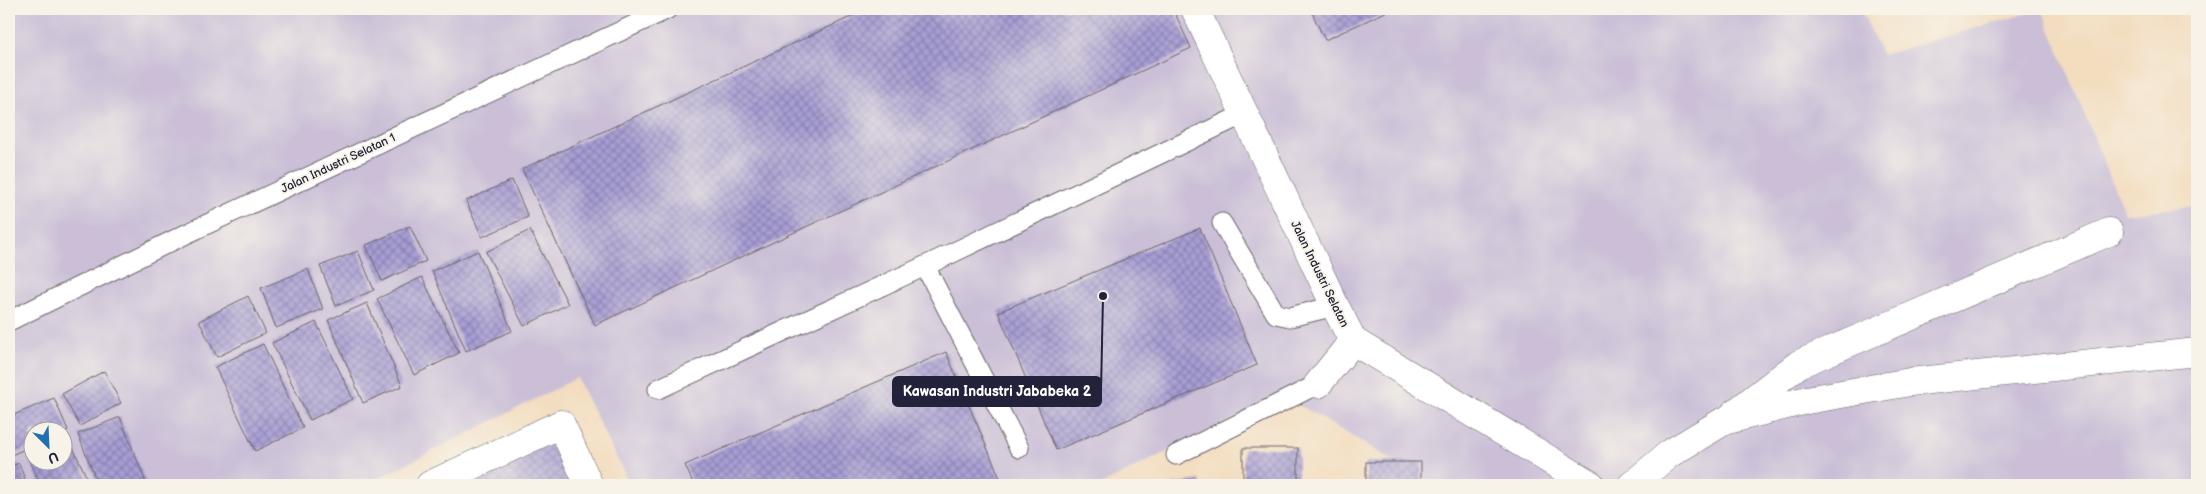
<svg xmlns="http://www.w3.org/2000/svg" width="2206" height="494" font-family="'Balsamiq Sans',sans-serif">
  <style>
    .industrial { fill: #cabfd7; fill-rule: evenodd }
    .building { fill: url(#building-cross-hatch) }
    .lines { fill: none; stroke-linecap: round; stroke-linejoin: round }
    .service-casing { stroke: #6b6369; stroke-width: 21 }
    .minor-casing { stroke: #6b6369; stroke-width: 29 }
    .service { stroke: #fff; stroke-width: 19 }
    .minor { stroke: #fff; stroke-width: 28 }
    .labels { text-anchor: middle; stroke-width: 4; stroke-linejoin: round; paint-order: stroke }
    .street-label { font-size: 12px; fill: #22223b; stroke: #f7f3e8 }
    .leader { fill: none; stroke: #22223b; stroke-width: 2 }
    .callout-dot { fill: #22223b; stroke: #f7f3e8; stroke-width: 2 }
    .callout { fill: #22223b; stroke: #22223b; stroke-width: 2 }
    .callout-label { font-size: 14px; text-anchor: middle; font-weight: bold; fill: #fff }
  </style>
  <defs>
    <pattern id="building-cross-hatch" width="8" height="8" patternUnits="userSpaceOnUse" patternTransform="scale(1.25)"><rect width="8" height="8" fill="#a79ed4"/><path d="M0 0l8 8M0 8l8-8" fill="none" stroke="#8880ad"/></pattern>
  </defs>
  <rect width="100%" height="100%" fill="#f7f3e8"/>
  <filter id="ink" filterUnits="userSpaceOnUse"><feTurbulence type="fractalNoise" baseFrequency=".02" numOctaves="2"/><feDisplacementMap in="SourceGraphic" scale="10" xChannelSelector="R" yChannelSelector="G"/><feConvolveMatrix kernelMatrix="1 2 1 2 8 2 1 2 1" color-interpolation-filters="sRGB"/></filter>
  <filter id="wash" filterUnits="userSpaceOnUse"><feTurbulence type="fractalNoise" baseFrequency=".0096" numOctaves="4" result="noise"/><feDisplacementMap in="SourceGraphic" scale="20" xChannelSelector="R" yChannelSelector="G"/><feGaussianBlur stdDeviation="1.12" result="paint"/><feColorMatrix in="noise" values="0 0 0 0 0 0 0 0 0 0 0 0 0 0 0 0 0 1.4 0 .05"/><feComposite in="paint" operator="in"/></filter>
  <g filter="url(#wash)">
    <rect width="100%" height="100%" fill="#f3ddbf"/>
    <path class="industrial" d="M9,9H1861L1882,55L2042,9L2125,214L2197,206V485H1823L1822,483L1808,485H1435L1282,395L1100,485H630L577,378L365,485H9ZM32,432H62V462H32Z"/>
    <g id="blocks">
      <g class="building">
        <path d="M868,9H1173L1191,48L595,325L522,169Z"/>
        <path d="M1310,9H1392L1325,40Z"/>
        <path d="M512,180L528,217L482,237L466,201Z"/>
        <path d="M410,226L426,261L382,281L366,245Z"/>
        <path d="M1200,228L1257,365L1056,450L998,312Z"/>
        <path d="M530,230L568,304L524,326L486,252Z"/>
        <path d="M358,251L374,290L336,306L320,266Z"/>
        <path d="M478,251L512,331L466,351L432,271Z"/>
        <path d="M308,269L323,309L276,328L261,288Z"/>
        <path d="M422,277L459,353L414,375L377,299Z"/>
        <path d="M248,296L266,333L217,357L199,321Z"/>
        <path d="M367,303L402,386L363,403L328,320Z"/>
        <path d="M316,322L353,399L310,420L272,343Z"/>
        <path d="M263,344L303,428L255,451L215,367Z"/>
        <path d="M946,352L1003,485H694L685,465Z"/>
        <path d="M104,371L121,403L80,426L62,394Z"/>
        <path d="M54,398L68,430L62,433L32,432V446L9,456V417Z"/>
        <path d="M120,417L147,485H98L78,434Z"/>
        <path d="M557,438L579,485H454Z"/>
        <path d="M70,441L90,485H41L29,459L32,458V462H62V444Z"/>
        <rect x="1243" y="448" width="55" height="34"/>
        <rect x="1366" y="462" width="55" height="23"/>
        <path d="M19,463L27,485H9V467Z"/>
        <path d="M1200,480L1201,485H1174L1173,484Z"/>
      </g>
    </g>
  </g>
  <g filter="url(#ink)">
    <use href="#blocks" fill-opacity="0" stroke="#6b6369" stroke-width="1"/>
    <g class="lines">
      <defs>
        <g id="service">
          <path d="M1222,223L1276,314L1290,317L1335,306"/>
          <path d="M925,266L1019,448"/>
          <path d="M9,321L186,234L668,9"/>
          <path d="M658,389L925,266L1244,114"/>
          <path d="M1176,455L1318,384"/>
        </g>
        <g id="minor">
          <path d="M1195,9L1335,306L1353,341L1591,485"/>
          <path d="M1318,384L1353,341"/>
          <path d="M1734,414L1799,364L2109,232"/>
          <path d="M430,485L561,424L589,485"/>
          <path d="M1632,485L1669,454L1724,421L1807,400L1910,382L2197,352"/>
        </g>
      </defs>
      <use href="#service" class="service-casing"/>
      <use href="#minor" class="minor-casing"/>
      <use href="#service" class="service"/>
      <use href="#minor" class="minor"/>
    </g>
  </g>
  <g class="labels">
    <g class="street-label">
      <text transform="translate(338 163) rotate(-25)" y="4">Jalan Industri Selatan 1</text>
      <text transform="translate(1320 274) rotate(64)" y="4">Jalan Industri Selatan</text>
    </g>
  </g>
  <path class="leader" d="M1103 296L1101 391"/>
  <circle class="callout-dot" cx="1103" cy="296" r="5"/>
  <rect class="callout" x="893" y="377" width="208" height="29" rx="5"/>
  <g class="callout-label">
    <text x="997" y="396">Kawasan Industri Jababeka 2</text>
  </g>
  <rect width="2206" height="494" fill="none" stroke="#f7f3e8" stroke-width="30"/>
  <g transform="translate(48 446) rotate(156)"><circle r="24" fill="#f7f3e8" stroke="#a29fa3"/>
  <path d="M0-4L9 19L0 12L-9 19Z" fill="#1f6fb2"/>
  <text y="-8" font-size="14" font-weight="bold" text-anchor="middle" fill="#22223b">U</text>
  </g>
</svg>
